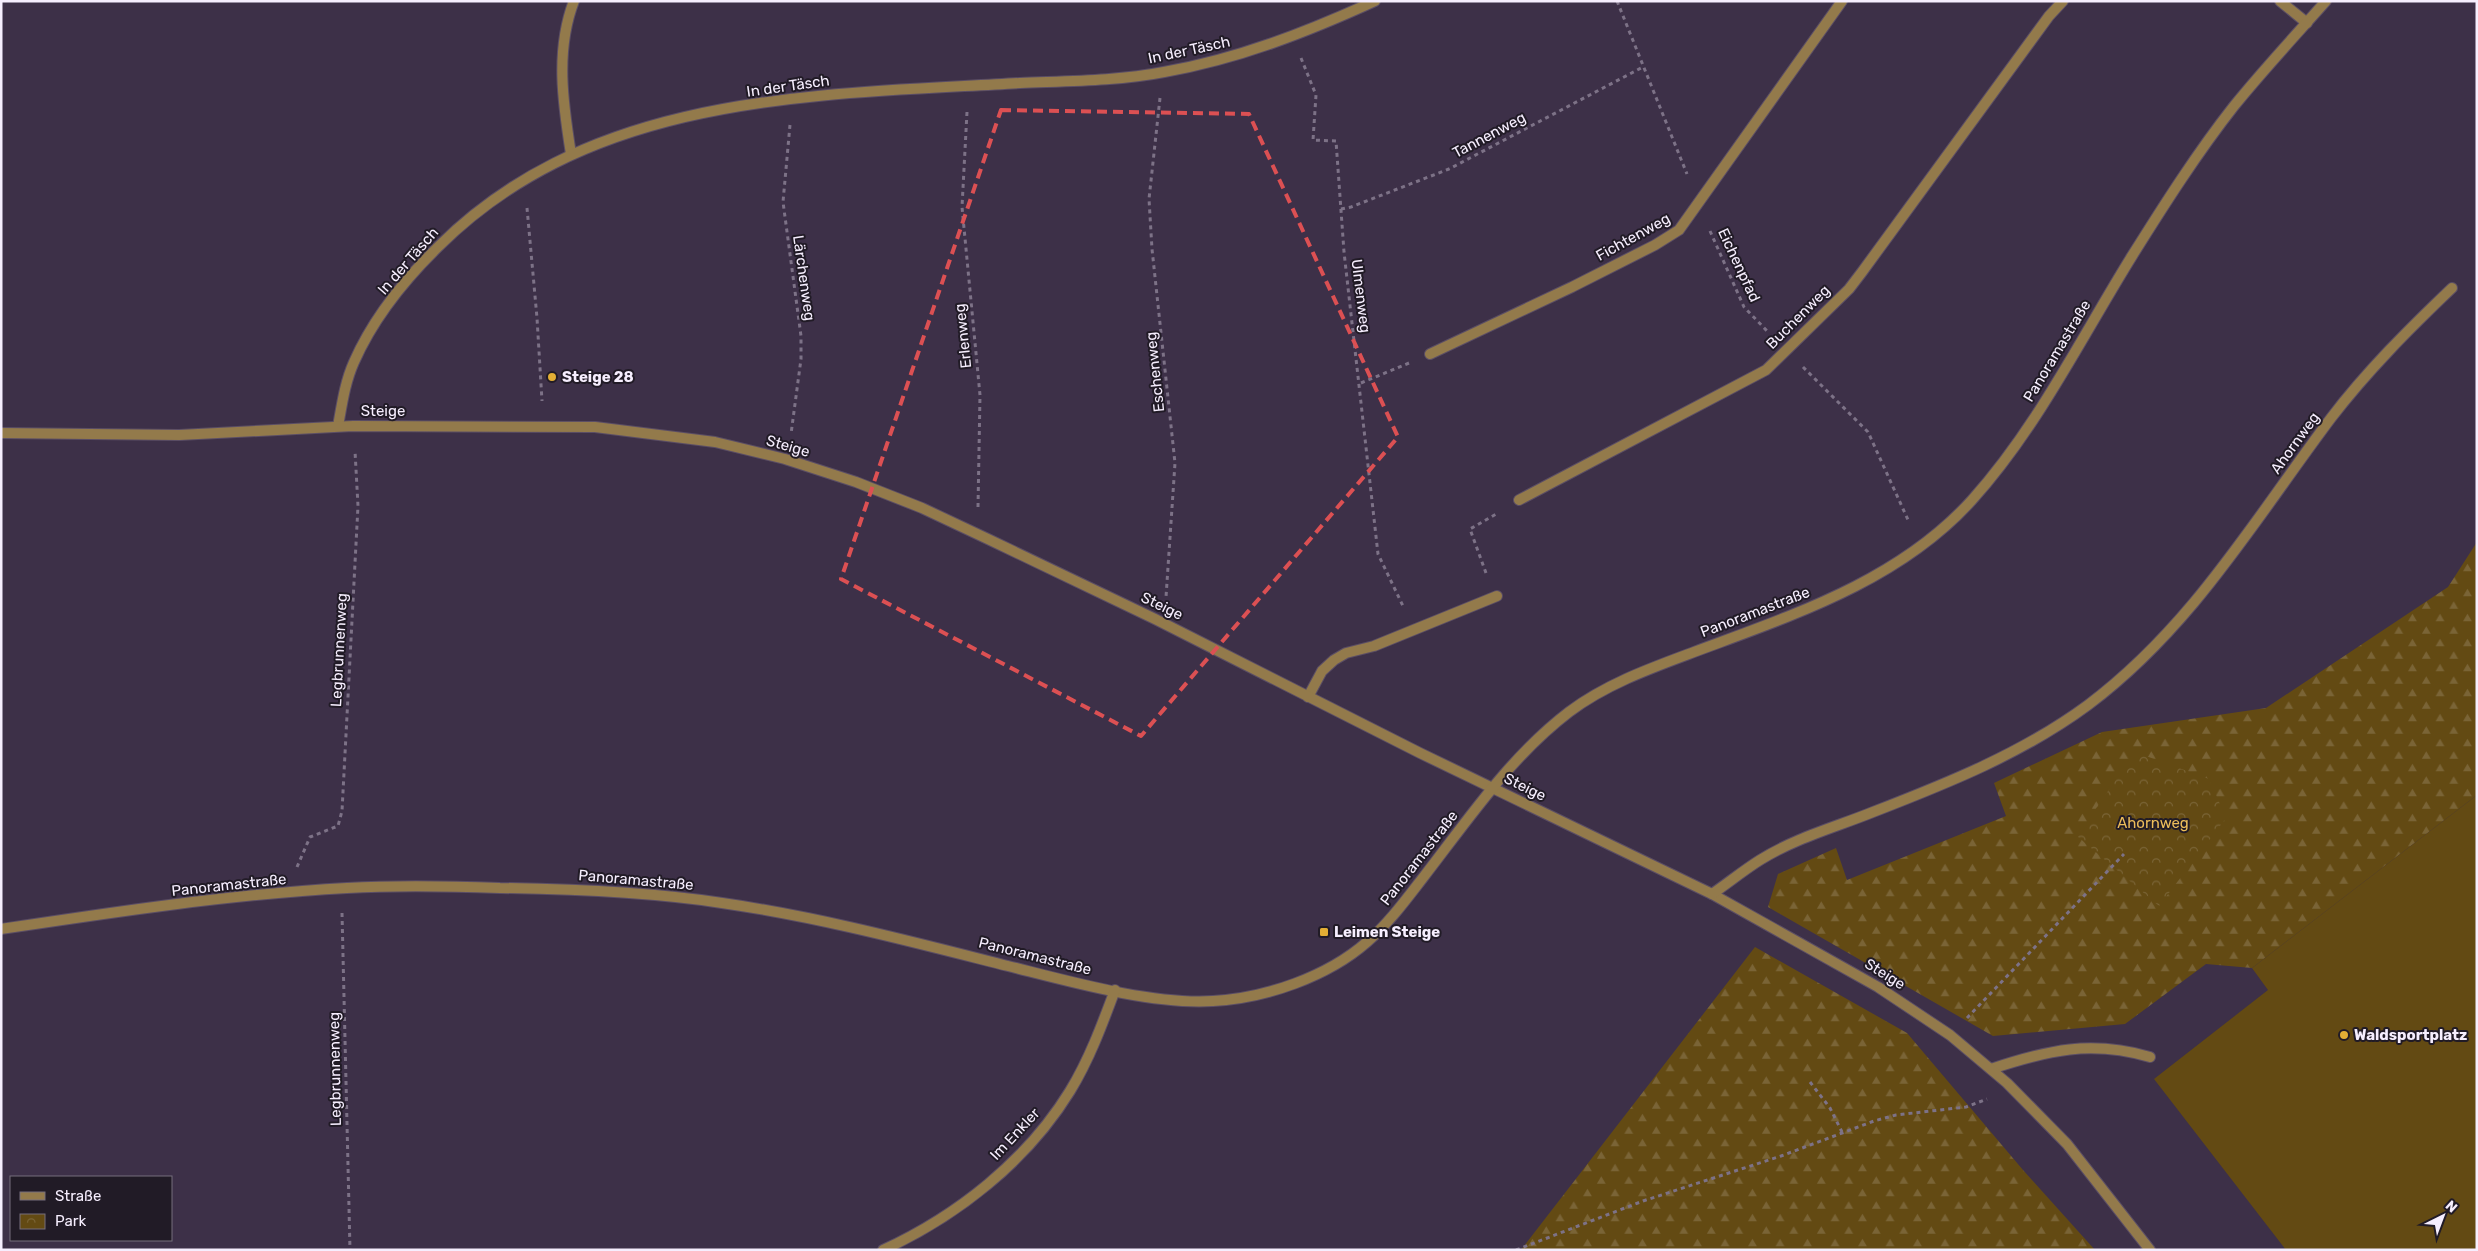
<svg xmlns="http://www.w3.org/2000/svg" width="2478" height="1251" font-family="Rubik,sans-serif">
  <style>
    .forest { fill: url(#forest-firs) }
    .park { fill: url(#park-crowns) }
    .pitch { fill: #634a13 }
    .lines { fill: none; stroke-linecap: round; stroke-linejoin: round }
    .service-casing { stroke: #5b4e65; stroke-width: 12 }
    .minor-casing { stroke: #5b4e65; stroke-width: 12 }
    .path { stroke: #7d7287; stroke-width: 3; stroke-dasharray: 4 4; stroke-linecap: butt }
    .service { stroke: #937a4b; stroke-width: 10 }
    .minor { stroke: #937a4b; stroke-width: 10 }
    .marked { fill: none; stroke: #dc5053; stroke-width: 4; stroke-dasharray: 10 6; stroke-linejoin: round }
    .poi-dot { fill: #e3ae35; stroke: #211b26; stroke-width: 2 }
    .labels { text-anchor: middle; stroke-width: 4; stroke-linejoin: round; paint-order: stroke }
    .street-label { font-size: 15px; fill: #f6eefe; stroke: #211b26 }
    .poi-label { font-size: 15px; font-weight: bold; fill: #f6eefe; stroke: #211b26; text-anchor: start }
    .park-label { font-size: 15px; fill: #edbd5a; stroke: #211b26 }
  </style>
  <defs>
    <pattern id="forest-firs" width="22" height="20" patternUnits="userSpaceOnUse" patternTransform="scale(1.25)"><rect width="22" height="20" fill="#634a13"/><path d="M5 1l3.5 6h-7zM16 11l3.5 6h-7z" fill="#7a6436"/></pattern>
    <pattern id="park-crowns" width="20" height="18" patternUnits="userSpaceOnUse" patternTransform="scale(1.25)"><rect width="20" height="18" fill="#634a13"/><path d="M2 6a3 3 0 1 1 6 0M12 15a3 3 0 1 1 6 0" fill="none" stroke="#7a6436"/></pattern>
  </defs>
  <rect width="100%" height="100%" fill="#3d3048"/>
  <g class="forest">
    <path d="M2477,542V795L2252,968L2206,964L2125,1024L1993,1036L1768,907L1778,874L1836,848L1847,880L2006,816L1994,783L2102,732L2266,708L2448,587Z"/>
    <path d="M1755,947L1907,1033L2023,1170L2095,1250H1521Z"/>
  </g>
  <path class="park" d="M2135,752L2209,779L2226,818L2159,906L2077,836Z"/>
  <path class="pitch" d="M2477,795V1250H2286L2154,1079L2268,990L2252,968Z"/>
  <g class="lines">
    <defs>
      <g id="service">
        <path d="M1430,354L1572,287L1655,245L1679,230L1842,1"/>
        <path d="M1519,500L1766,370L1849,289L1862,272L2049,16L2063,1"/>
        <path d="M1308,697L1322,671L1334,660L1346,653L1374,646L1497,596"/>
        <path d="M1991,1069C2048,1050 2091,1040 2150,1057"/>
      </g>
      <g id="minor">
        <path d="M2280,1L2307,23"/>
        <path d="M571,154C563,104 555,50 574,1"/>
        <path d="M338,426C342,404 345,382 354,362C373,319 405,279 439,246C594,92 817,95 1020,83C1068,81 1118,81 1164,72C1238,59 1307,32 1375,1"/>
        <path d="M1,433L179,435L353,426L595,427L715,442L785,459L856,482L922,508L990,540L1155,619L1420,753L1712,894L1878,987L1950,1035L2007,1083L2067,1144L2150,1250"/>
        <path d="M1712,894C1728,883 1744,870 1760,860C1795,838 1836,827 1873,812C1948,783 2023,753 2088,705C2192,627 2255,519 2331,418C2367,371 2409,329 2452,288"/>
        <path d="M1,929C114,912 233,894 347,888C398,885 449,886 500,888C575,889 649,892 722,903C819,917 913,942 1008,966C1068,981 1152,1005 1213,1001C1266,998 1327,977 1367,942C1388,924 1405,901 1422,879C1467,821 1510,757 1569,712C1606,684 1651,668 1694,652C1793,615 1899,581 1972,500C2037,428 2081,338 2132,256C2164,205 2197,153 2234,106C2263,70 2295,36 2326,1"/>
        <path d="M883,1250C957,1216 1027,1161 1070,1091C1089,1060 1102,1025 1115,990"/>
      </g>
    </defs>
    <use href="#service" class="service-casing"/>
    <use href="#minor" class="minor-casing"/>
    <g class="path">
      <path d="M1617,1L1687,174"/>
      <path d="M1301,58L1316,95L1313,140L1336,141L1344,252L1378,554L1403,606"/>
      <path d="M1160,98L1149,199L1152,249L1175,463L1166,597"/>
      <path d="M967,112L962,207L980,395L978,507"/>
      <path d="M790,125L783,202L801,336V359L791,434"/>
      <path d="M527,208L537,318L542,401"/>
      <path d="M1341,209L1351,207L1449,169L1643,67"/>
      <path d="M1710,231L1744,307L1769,333"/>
      <path d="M1803,367L1868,432L1909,522"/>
      <path d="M1361,383L1409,363"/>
      <path d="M1486,573L1470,529L1498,513"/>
      <path d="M297,867L310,837L338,826L342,811L358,506L355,451"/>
      <path d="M342,913L350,1250"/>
      <path d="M1967,1018L2124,854"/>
      <path d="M1810,1082L1830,1108L1842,1132"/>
      <path d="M1516,1250L1643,1201L1781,1156L1874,1121L1896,1115L1966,1107L1987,1099"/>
    </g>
    <use href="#service" class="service"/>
    <use href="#minor" class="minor"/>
  </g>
  <path class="marked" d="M1001,110L1249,114L1398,437L1141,736L841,579Z"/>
  <g class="poi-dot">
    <circle cx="552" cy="377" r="5"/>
    <rect x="1319" y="927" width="10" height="10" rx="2.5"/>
    <circle cx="2344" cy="1035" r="5"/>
  </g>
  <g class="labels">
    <g class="street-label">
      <text transform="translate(1189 50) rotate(-12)" y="5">In der Täsch</text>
      <text transform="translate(788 86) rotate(-8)" y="5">In der Täsch</text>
      <text transform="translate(1489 135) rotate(-28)" y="5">Tannenweg</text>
      <text transform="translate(1633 237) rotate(-29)" y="5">Fichtenweg</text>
      <text transform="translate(408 261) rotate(-49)" y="5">In der Täsch</text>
      <text transform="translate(1739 265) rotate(65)" y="5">Eichenpfad</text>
      <text transform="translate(804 278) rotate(82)" y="5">Lärchenweg</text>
      <text transform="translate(1361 296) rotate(83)" y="5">Ulmenweg</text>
      <text transform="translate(1798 317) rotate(-45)" y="5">Buchenweg</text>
      <text transform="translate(963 336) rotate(-96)" y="5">Erlenweg</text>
      <text transform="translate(2057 351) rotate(-59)" y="5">Panoramastraße</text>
      <text transform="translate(1155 372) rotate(-96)" y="5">Eschenweg</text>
      <text x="383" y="416">Steige</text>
      <text transform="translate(2295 443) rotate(-54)" y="5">Ahornweg</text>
      <text transform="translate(788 446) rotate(16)" y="5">Steige</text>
      <text transform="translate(1162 606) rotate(26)" y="5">Steige</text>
      <text transform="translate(1755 612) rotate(-21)" y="5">Panoramastraße</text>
      <text transform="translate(339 650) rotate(-87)" y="5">Legbrunnenweg</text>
      <text transform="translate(1525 787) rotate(26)" y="5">Steige</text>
      <text transform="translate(1419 858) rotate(-52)" y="5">Panoramastraße</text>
      <text transform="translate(636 880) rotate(5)" y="5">Panoramastraße</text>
      <text transform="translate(229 885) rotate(-6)" y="5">Panoramastraße</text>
      <text transform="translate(1035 956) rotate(14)" y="5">Panoramastraße</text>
      <text transform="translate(1885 974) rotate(32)" y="5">Steige</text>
      <text transform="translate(335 1069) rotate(-91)" y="5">Legbrunnenweg</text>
      <text transform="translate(1015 1134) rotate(-47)" y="5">Im Enkler</text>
    </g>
    <g class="poi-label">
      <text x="562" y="382">Steige 28</text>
      <text x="1334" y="937">Leimen Steige</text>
      <text x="2354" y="1040">Waldsportplatz</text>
    </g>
    <g class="park-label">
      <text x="2153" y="828">Ahornweg</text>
    </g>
  </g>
  <rect width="2478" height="1251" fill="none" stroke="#f6eefe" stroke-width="5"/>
  <rect x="10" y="1176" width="162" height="65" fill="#211b26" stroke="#766f7c"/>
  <rect x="20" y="1192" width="25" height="8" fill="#937a4b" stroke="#766f7c"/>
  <text x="55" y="1201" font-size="15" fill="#f6eefe">Straße</text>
  <rect x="20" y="1214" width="25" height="15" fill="url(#park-crowns)" stroke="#766f7c"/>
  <text x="55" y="1226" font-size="15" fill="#f6eefe">Park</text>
  <g transform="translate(2443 1216) rotate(42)" stroke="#211b26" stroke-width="4" paint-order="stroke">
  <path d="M0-4L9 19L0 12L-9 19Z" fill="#f6eefe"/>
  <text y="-8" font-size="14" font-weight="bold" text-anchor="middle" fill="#f6eefe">N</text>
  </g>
</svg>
